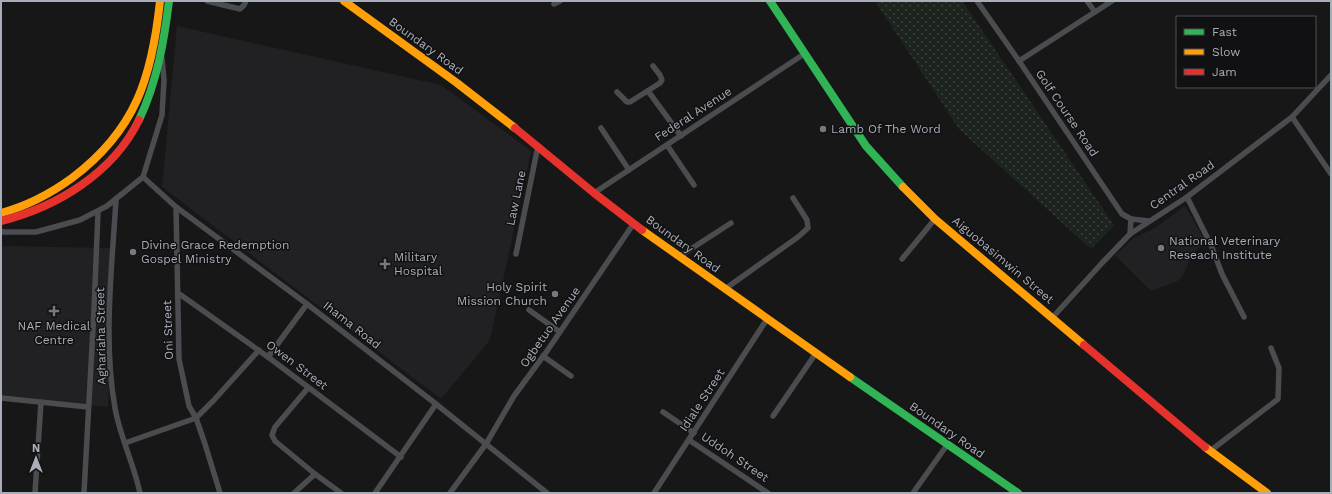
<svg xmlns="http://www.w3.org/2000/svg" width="1332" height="494" font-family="'Work Sans',sans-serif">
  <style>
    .built { fill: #212123 }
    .grass { fill: url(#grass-dots) }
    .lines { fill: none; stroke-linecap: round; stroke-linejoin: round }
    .street { stroke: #4b4c50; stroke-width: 5.5 }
    .fast { stroke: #30b455; stroke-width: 8 }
    .slow { stroke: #ff9f0a; stroke-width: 8 }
    .jam { stroke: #e5322d; stroke-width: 8 }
    .poi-dot { fill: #757980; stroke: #111113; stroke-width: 1.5 }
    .labels { text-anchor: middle; stroke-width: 3; stroke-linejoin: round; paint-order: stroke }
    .street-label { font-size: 12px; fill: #a8aeb8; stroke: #111113 }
    .poi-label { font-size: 12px; fill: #a8aeb8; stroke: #111113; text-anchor: start }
  </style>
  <defs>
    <pattern id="grass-dots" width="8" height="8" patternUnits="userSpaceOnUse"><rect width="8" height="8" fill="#1d241e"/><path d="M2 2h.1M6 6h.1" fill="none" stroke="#3b413d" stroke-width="1.8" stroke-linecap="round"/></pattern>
  </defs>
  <rect width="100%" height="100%" fill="#171717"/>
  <g class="built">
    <path d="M177,26L441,85L531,151L490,340L441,399L162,187Z"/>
    <path d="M1185,206L1203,237L1204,243L1192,255L1182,277L1178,281L1151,291L1115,255L1134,238L1155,228Z"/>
    <path d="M1,246L110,248L106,337L109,378L108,407L1,396Z"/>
  </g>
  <path class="grass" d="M875,1H962L1114,225L1091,249L959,129Z"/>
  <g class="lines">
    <g class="street">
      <path d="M207,1L240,9L244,5L246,1"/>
      <path d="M977,1L1019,61L1122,214L1131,219L1149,221"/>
      <path d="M1087,1L1095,12"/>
      <path d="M554,4L560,1"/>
      <path d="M1019,61L1112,1"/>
      <path d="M648,91L681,136"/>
      <path d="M617,92L627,102H630L660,83L662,80L660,75L653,66"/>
      <path d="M1292,117L1331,174"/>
      <path d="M601,128L629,170"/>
      <path d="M667,145L694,185"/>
      <path d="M143,177L176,207L307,304L436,404L547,493"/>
      <path d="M594,193L804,54"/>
      <path d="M1187,197L1211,245L1222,274L1244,317"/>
      <path d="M116,199C112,268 103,340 115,408C120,437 134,464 140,493"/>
      <path d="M176,207L179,359L189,406L196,418L205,444L220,493"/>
      <path d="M1,231L3,232H36L80,220L107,206L143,177L162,115L164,80L162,58"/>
      <path d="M1130,234L1131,219"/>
      <path d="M516,254L538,146"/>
      <path d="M680,256L731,223"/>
      <path d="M902,259L935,219"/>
      <path d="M725,289L798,237L808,228L807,220L793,198"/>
      <path d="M178,293L268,357L401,457"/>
      <path d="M529,310L560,332"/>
      <path d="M1052,318L1102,263L1130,234L1187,197L1292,117L1331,75"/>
      <path d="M543,356L571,376"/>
      <path d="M268,357L307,304"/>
      <path d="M308,388L275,427L272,435L275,441L315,474L341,493"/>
      <path d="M1,398L88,407"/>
      <path d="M663,412L694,433"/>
      <path d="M773,416L816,353"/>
      <path d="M689,440L768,493"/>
      <path d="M125,443L196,418L214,400L259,350"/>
      <path d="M1210,451L1278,399L1279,368L1271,348"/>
      <path d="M35,493L41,402"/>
      <path d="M84,493L94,310L98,212"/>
      <path d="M294,493L315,474"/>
      <path d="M375,493L436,404"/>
      <path d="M450,493L486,444L514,396L547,351L634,223"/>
      <path d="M654,493L767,319"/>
      <path d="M913,493L947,445"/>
    </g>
    <g class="fast">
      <path d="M770,1L866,146L903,187"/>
      <path d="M139,120C157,82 164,42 169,1"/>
      <path d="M850,377L1018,493"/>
    </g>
    <g class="slow">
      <path d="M344,1L457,83L515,128"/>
      <path d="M903,187L935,219L1084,345"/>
      <path d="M1,213C27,206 50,194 72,178C136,130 152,77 160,1"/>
      <path d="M642,230L850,377"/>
      <path d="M1205,447L1267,493"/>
    </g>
    <g class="jam">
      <path d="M515,128L594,193L642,230"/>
      <path d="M1,221C57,207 113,173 139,120"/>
      <path d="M1084,345L1205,447"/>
    </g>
  </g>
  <g class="poi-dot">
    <circle cx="823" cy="129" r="4"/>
    <circle cx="1161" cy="248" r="4"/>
    <circle cx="133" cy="252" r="4"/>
    <path d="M383 258h4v4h4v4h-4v4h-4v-4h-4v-4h4z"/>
    <circle cx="555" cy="294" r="4"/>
    <path d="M52 305h4v4h4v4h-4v4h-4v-4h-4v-4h4z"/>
  </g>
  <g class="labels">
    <g class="street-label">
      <text transform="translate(426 46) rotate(36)" y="4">Boundary Road</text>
      <text transform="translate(1067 113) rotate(56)" y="4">Golf Course Road</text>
      <text transform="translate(693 114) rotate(-33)" y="4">Federal Avenue</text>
      <text transform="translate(1182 185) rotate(-35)" y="4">Central Road</text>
      <text transform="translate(516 198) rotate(-78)" y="4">Law Lane</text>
      <text transform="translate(683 244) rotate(36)" y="4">Boundary Road</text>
      <text transform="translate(1003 260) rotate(40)" y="4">Aiguobasimwin Street</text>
      <text transform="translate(352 325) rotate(38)" y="4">Ihama Road</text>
      <text transform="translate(550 327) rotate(-55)" y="4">Ogbetuo Avenue</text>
      <text transform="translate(168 330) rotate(-92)" y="4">Oni Street</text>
      <text transform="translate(101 336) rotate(-91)" y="4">Aghariaha Street</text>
      <text transform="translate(297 365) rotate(37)" y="4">Owen Street</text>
      <text transform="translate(702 400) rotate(-57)" y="4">Idiale Street</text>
      <text transform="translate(947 430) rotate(35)" y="4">Boundary Road</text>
      <text transform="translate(735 457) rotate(34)" y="4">Uddoh Street</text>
    </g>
    <g class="poi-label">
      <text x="831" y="133">Lamb Of The Word</text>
      <text x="1169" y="245">National Veterinary<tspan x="1169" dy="14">Reseach Institute</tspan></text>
      <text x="141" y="249">Divine Grace Redemption<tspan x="141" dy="14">Gospel Ministry</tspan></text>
      <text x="394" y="261">Military<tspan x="394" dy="14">Hospital</tspan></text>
      <text x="547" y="291" text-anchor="end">Holy Spirit<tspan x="547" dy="14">Mission Church</tspan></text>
      <text x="54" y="330" text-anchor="middle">NAF Medical<tspan x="54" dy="14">Centre</tspan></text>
    </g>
  </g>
  <rect width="1332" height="494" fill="none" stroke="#a8aeb8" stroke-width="4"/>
  <rect x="1176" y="16" width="140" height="72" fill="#111113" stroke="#4d5055"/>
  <rect x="1184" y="29" width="20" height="6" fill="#30b455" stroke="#4d5055"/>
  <text x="1212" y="36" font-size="12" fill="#a8aeb8">Fast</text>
  <rect x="1184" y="49" width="20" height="6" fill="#ff9f0a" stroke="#4d5055"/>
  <text x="1212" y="56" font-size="12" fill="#a8aeb8">Slow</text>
  <rect x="1184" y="69" width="20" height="6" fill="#e5322d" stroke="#4d5055"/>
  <text x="1212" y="76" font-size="12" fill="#a8aeb8">Jam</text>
  <g transform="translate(36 458)" stroke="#111113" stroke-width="3" paint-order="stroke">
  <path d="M0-3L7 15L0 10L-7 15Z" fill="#a8aeb8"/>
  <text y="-6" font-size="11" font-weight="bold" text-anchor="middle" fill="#a8aeb8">N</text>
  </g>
</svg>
